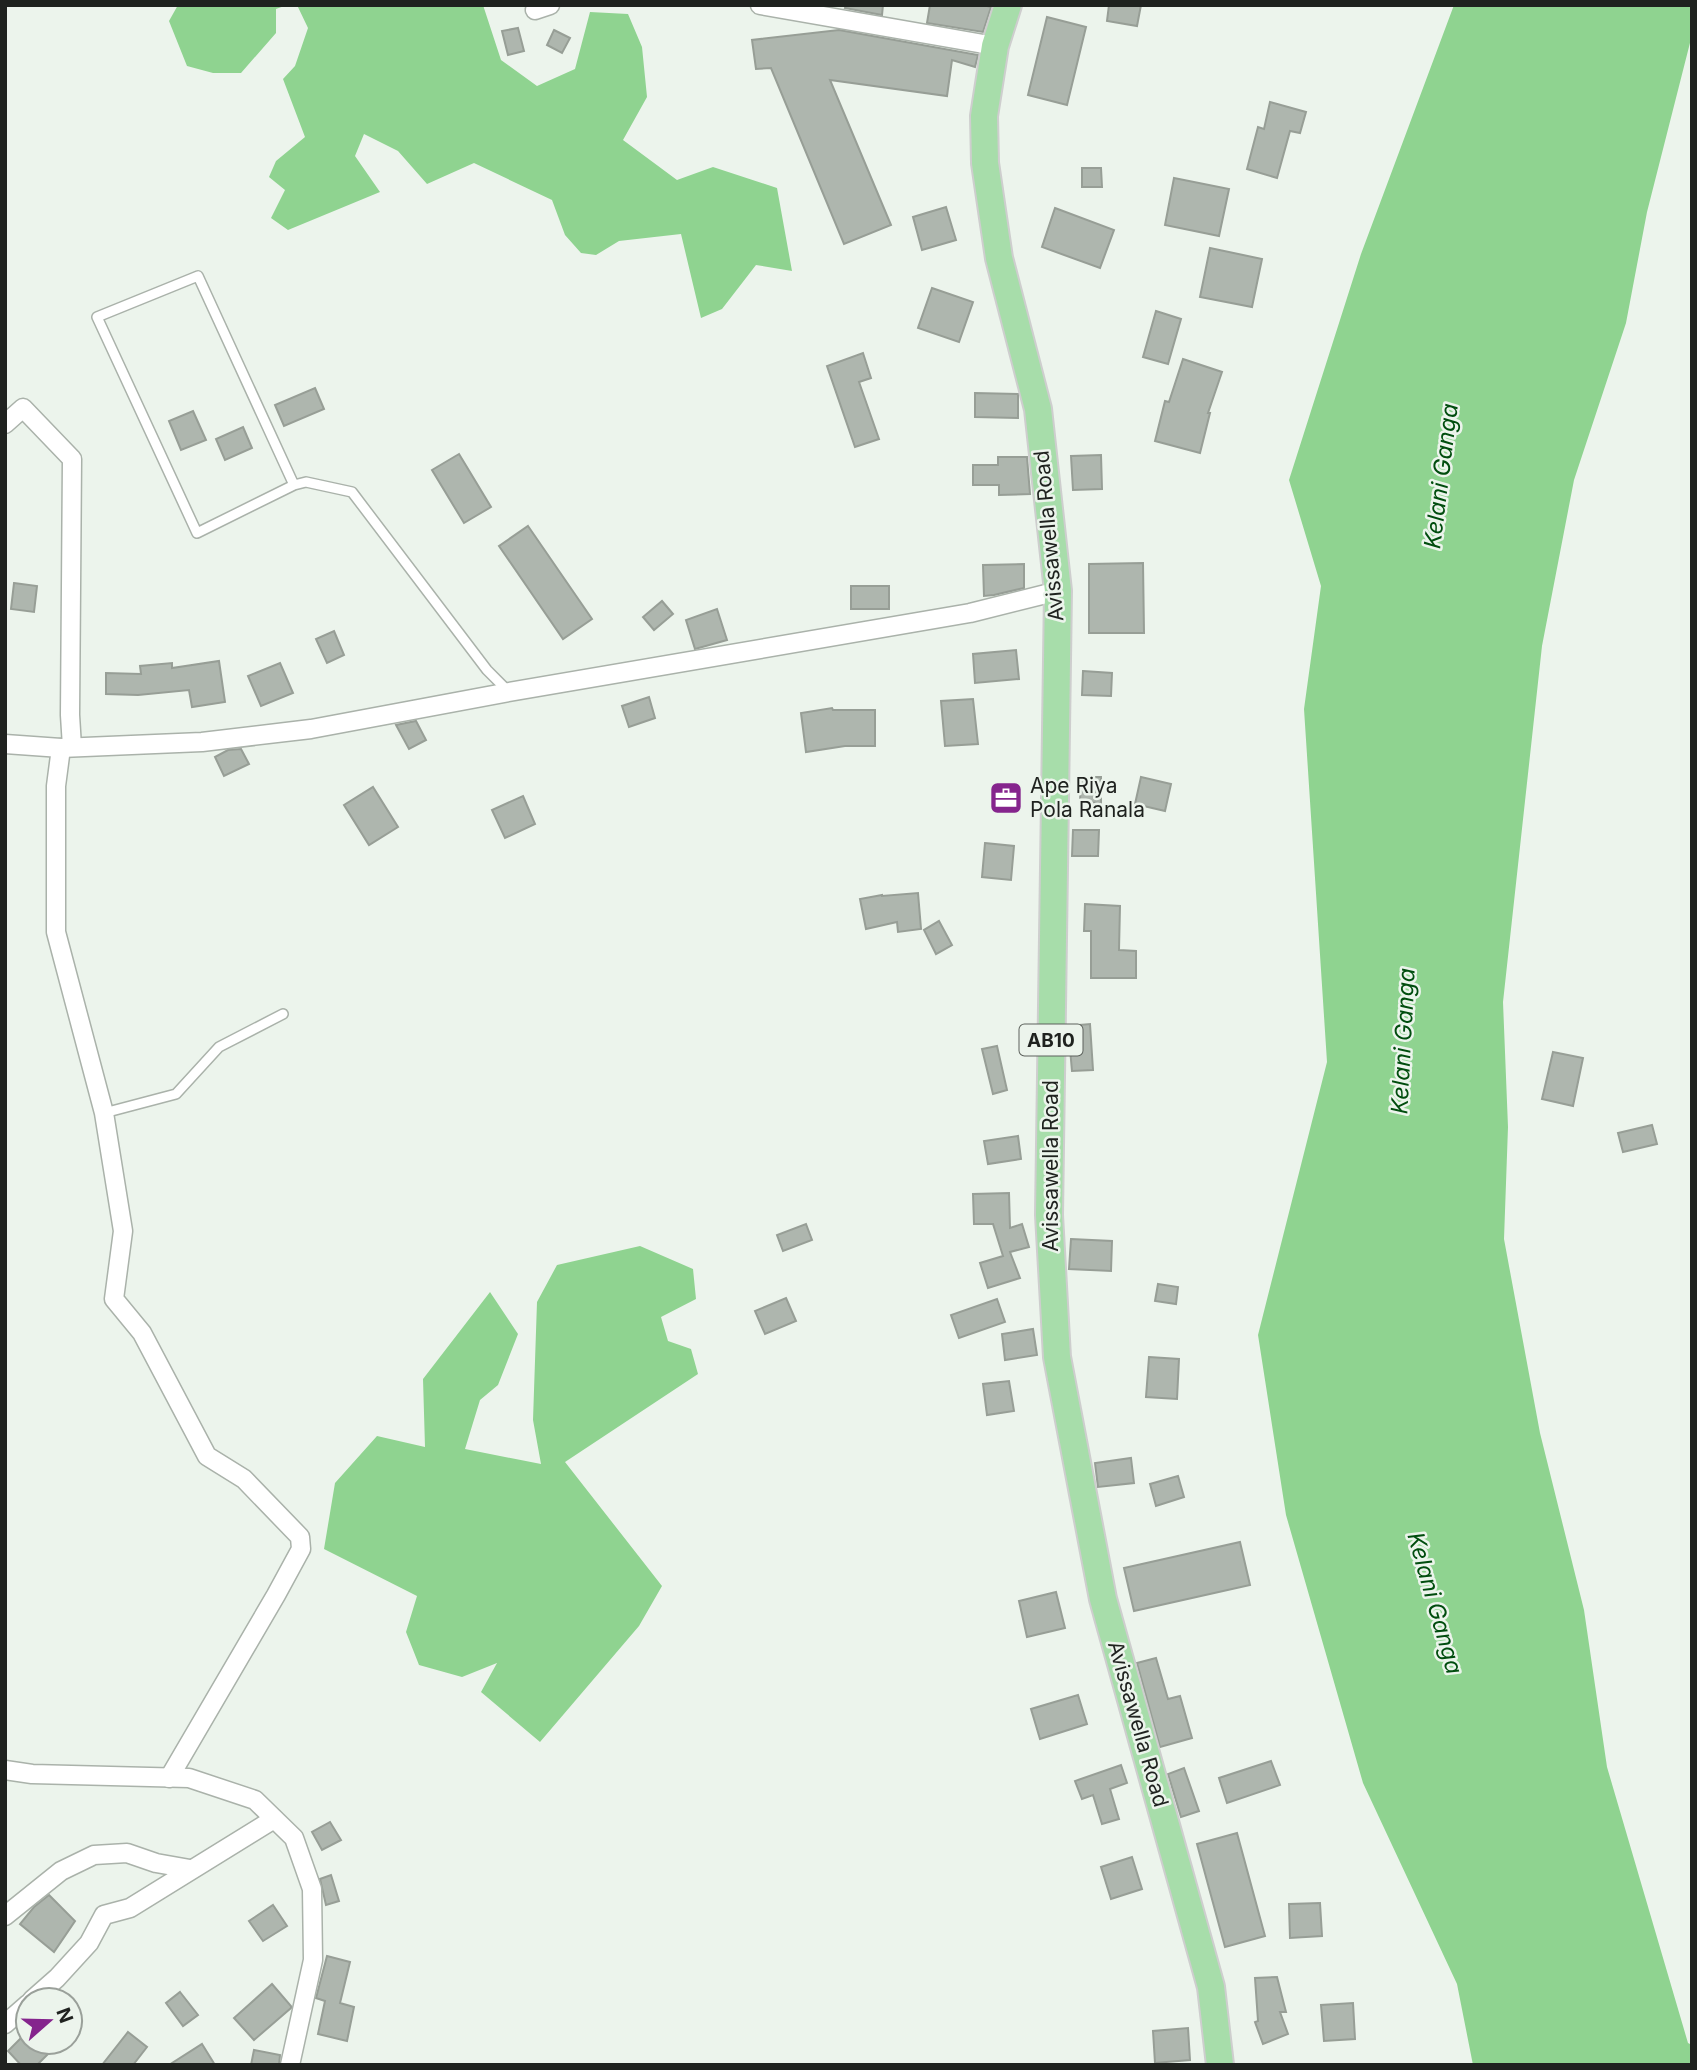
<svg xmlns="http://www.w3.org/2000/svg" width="1697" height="2070" font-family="Inter,sans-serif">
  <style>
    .water { fill: #8fd390 }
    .building { fill: #aeb6ae; stroke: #979e96; stroke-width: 2 }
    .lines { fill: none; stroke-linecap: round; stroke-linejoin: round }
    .service-casing { stroke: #aab2aa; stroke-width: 12 }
    .minor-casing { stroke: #aab2aa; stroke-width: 21 }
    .primary-casing { stroke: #cecece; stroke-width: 30 }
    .service { stroke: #fff; stroke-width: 9 }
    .minor { stroke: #fff; stroke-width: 18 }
    .primary { stroke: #a7ddaa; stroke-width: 26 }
    .labels { text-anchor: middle; stroke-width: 5; stroke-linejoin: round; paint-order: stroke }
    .shield { fill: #ecf4ec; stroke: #5c615c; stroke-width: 2 }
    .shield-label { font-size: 19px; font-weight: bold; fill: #1f221f }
    .street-label { font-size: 21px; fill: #1f221f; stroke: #ecf4ec }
    .poi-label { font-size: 21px; fill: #1f221f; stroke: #ecf4ec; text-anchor: start }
    .water-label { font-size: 23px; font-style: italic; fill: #004d0e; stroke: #ecf4ec }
  </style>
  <rect width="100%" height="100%" fill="#ecf4ec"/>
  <g class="water">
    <path d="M178,5H287L276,9V33L241,73H213L187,66L169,21Z"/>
    <path d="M297,5H483L501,60L537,86L575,69L590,12L628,14L642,47L647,97L623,140L677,180L713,167L777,188L792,271L756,265L722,309L701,318L681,234L619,241L596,255L581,253L565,235L552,200L474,163L427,184L398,151L364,134L355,156L380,192L288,230L271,218L285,190L269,177L276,161L305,137L283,79L295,66L308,28Z"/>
    <path d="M1454,5H1692V35L1647,212L1626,323L1574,480L1542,646L1503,1002L1508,1127L1504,1239L1540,1433L1584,1610L1607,1767L1688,2043L1692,2045V2065H1473L1457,1984L1363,1783L1286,1515L1258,1335L1327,1062L1304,709L1321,586L1289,480L1361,254Z"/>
    <path d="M640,1246L693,1269L696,1299L661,1317L668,1341L691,1349L698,1374L565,1462L662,1586L639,1626L540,1742L481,1692L497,1663L462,1677L419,1665L406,1632L417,1596L324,1549L335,1483L377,1436L425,1447L423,1379L490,1292L518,1334L498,1385L480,1400L465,1449L541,1464L533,1420L537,1302L557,1265Z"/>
  </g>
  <g class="building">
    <path d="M846,5H883L882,15L845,8Z"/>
    <path d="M930,5H983L991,7L983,32L927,23Z"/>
    <path d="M1109,5H1141L1137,26L1107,21Z"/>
    <path d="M1047,17L1086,27L1067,105L1028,95Z"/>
    <path d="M518,28L524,51L508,55L502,31Z"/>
    <path d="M554,30L570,38L562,53L547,45Z"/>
    <path d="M839,30L978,55L975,67L952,60L947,96L830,80L891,225L844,244L771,68L756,69L752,40Z"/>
    <path d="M1270,102L1306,112L1300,133L1290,131L1277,178L1247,169L1258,127L1264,129Z"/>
    <path d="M1082,168H1101L1102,187H1082Z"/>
    <path d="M1174,178L1229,189L1219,236L1165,225Z"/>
    <path d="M946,207L956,240L922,250L913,217Z"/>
    <path d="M1055,208L1114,230L1100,268L1042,247Z"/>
    <path d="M1210,248L1262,259L1252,307L1200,297Z"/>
    <path d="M932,288L973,302L959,342L918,328Z"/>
    <path d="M1156,311L1181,319L1168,364L1143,357Z"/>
    <path d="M863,353L871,378L859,382L879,439L855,447L827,366Z"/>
    <path d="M1183,359L1222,372L1208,413H1210L1200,453L1155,441L1165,401L1169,402Z"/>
    <path d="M315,388L324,409L284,426L275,405Z"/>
    <path d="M975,393L1018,394V418L975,417Z"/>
    <path d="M193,411L206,440L181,450L169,421Z"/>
    <path d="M243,427L252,448L225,460L216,439Z"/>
    <path d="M459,454L491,507L464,523L432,470Z"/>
    <path d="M1101,455L1102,489L1073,490L1071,456Z"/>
    <path d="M998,457H1027L1030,494L999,495V485H973V465H998Z"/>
    <path d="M528,526L592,619L563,639L499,546Z"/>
    <path d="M1143,563L1144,633H1089V564Z"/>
    <path d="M1024,564V588L994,595L984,596L983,565Z"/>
    <path d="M14,583L37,586L34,612L11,609Z"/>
    <rect x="851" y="586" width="38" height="23"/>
    <path d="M662,601L673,614L654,630L643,617Z"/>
    <path d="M717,609L727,640L695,649L686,620Z"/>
    <path d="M334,631L344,655L327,663L316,639Z"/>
    <path d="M1016,650L1019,679L975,683L973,654Z"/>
    <path d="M219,661L225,702L192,707L189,690L138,695L106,694V673L141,674L140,666L172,663V668Z"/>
    <path d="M280,663L293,693L261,706L248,676Z"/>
    <path d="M1083,671L1112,673L1111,696L1082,695Z"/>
    <path d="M649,697L655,718L629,727L622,706Z"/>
    <path d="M973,699L978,744L945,746L941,701Z"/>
    <path d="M832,708L833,710H875V746H845L806,752L801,713Z"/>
    <path d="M416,721L426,740L409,749L396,725Z"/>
    <path d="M241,749L249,764L224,776L215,757L228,750Z"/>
    <path d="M1081,777H1101V803L1080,802Z"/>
    <path d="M1141,777L1171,784L1165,811L1135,804Z"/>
    <path d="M373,787L398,827L369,845L344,805Z"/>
    <path d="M523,796L535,824L505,838L492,810Z"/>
    <path d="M1073,830H1099L1098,856H1072Z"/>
    <path d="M985,843L1014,846L1011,880L982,877Z"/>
    <path d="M918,893L921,929L898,932L897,922L866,929L860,899L882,895V896Z"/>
    <path d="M1085,904L1120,906L1119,950L1136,951V978H1091V931H1084Z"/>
    <path d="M939,921L952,945L936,954L924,930Z"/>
    <path d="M1090,1024L1093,1070L1072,1071L1068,1026Z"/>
    <path d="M997,1046L1007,1090L993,1094L982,1049Z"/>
    <path d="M1553,1052L1583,1058L1573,1106L1542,1099Z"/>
    <path d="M1652,1125L1657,1144L1623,1152L1618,1133Z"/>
    <path d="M1018,1136L1021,1159L988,1164L984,1141Z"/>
    <path d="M1009,1193L1010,1228L1022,1224L1029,1247L1010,1252L1020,1278L988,1288L980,1263L1003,1256L993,1224H974L973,1194Z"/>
    <path d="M806,1224L812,1240L783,1251L777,1235Z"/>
    <path d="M1071,1239L1112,1241L1111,1271L1069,1269Z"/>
    <path d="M1158,1284L1178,1287L1176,1304L1155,1301Z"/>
    <path d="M786,1298L796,1321L765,1334L755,1311Z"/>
    <path d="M997,1299L1005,1322L959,1338L951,1315Z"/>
    <path d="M1033,1329L1037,1355L1005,1360L1002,1334Z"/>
    <path d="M1149,1357L1179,1359L1177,1399L1146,1397Z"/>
    <path d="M1009,1381L1014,1411L987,1415L983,1384Z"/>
    <path d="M1131,1458L1134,1483L1098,1487L1095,1463Z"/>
    <path d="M1178,1476L1184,1497L1156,1506L1150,1484Z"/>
    <path d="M1240,1542L1250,1585L1134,1611L1124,1568Z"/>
    <path d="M1056,1592L1065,1628L1027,1637L1019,1601Z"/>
    <path d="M1156,1658L1168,1699L1180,1696L1192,1738L1160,1747L1137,1663Z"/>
    <path d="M1078,1695L1087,1724L1040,1739L1031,1709Z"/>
    <path d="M1271,1761L1280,1785L1227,1803L1219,1778Z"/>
    <path d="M1121,1765L1127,1783L1110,1789L1119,1819L1102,1824L1093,1795L1082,1799L1075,1781Z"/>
    <path d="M1184,1768L1199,1811L1181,1817L1168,1774Z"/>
    <path d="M330,1822L341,1840L322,1850L312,1832Z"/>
    <path d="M1237,1833L1265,1936L1225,1947L1197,1844Z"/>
    <path d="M1132,1857L1142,1889L1111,1899L1101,1867Z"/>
    <path d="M331,1875L339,1901L326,1905L320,1879Z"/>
    <path d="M49,1895L75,1921L54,1952L20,1924L34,1907Z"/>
    <path d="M1320,1903L1322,1936L1290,1938L1289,1904Z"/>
    <path d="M273,1905L287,1926L263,1941L249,1921Z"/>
    <path d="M327,1956L350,1962L340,2003L354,2007L347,2041L318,2034L325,2001L316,1998Z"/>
    <path d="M1277,1977L1286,2012H1280L1288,2034L1263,2044L1255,2022L1258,2021L1255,1978Z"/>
    <path d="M272,1984L291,2006V2008L254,2040L234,2018Z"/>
    <path d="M180,1992L198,2015L183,2026L166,2003Z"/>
    <path d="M1353,2003L1355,2039L1324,2041L1321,2005Z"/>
    <path d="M1188,2028L1190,2060L1155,2063L1153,2031Z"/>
    <path d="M28,2031V2042H40L50,2052L37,2065H21L8,2051Z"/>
    <path d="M128,2032L147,2047L133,2065H102Z"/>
    <path d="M202,2044L215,2065H169Z"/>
    <path d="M254,2050L280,2055L279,2065H251Z"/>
  </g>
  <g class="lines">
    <defs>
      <g id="service">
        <path d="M294,485L198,276L97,317L197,533L294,485L306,482L352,492L487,670L508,691"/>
        <path d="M104,1113L176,1094L219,1047L283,1014"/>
      </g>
      <g id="minor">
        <path d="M760,5L995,46"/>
        <path d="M535,10L550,5"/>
        <path d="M5,424L23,408L72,459L70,715L72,747"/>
        <path d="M5,744L61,748L202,742L311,729L509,692L970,613L1058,591"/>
        <path d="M61,748L56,786V932L104,1113L123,1231L114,1299L142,1333L207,1456L244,1479L300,1537L301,1549L276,1595L169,1778"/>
        <path d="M5,1770L32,1774L189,1778L255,1800L294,1838L312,1889L313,1960L290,2065"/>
        <path d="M5,1916L61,1871L94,1855L127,1853L156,1863L190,1869"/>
        <path d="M32,2000L57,1978L89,1943L104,1915L130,1908L274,1819"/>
        <path d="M5,2024L28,2004"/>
      </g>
      <path id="primary" d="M1008,5L995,46L984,116L985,163L999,258L1038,409L1058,591L1049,1215L1057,1357L1103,1599L1211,1987L1220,2065"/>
    </defs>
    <use href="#service" class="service-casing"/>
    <use href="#minor" class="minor-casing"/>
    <use href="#primary" class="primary-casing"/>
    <use href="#service" class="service"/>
    <use href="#minor" class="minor"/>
    <use href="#primary" class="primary"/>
  </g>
  <defs>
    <symbol id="office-square" viewBox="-11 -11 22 22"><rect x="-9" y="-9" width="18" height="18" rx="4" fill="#85248d" stroke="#ecf4ec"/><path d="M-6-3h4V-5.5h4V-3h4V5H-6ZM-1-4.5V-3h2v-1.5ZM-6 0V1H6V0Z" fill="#fff"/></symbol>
  </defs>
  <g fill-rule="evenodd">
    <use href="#office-square" x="987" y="779" width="38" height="38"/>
  </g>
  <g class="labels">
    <rect class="shield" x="1019.5" y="1024.5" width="63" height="31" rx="5"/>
    <g class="shield-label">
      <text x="1051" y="1047">AB10</text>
    </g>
    <g class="street-label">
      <text transform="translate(1049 536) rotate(-95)" y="7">Avissawella Road</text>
      <text transform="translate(1051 1166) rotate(-90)" y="7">Avissawella Road</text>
      <text transform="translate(1138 1724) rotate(74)" y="7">Avissawella Road</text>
    </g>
    <g class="poi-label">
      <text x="1030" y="793">Ape Riya<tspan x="1030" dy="24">Pola Ranala</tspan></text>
    </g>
    <g class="water-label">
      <text transform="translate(1441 476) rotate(-83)" y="8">Kelani Ganga</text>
      <text transform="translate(1403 1041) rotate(-87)" y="8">Kelani Ganga</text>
      <text transform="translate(1435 1603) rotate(74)" y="8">Kelani Ganga</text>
    </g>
  </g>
  <rect width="1697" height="2070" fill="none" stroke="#1f221f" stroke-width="14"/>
  <g transform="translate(49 2021) rotate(70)"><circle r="33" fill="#ecf4ec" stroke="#9aa09a" stroke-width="2"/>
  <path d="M0-5L12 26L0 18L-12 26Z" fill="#85248d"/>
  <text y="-10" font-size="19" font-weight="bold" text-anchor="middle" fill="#1f221f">N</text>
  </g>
</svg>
